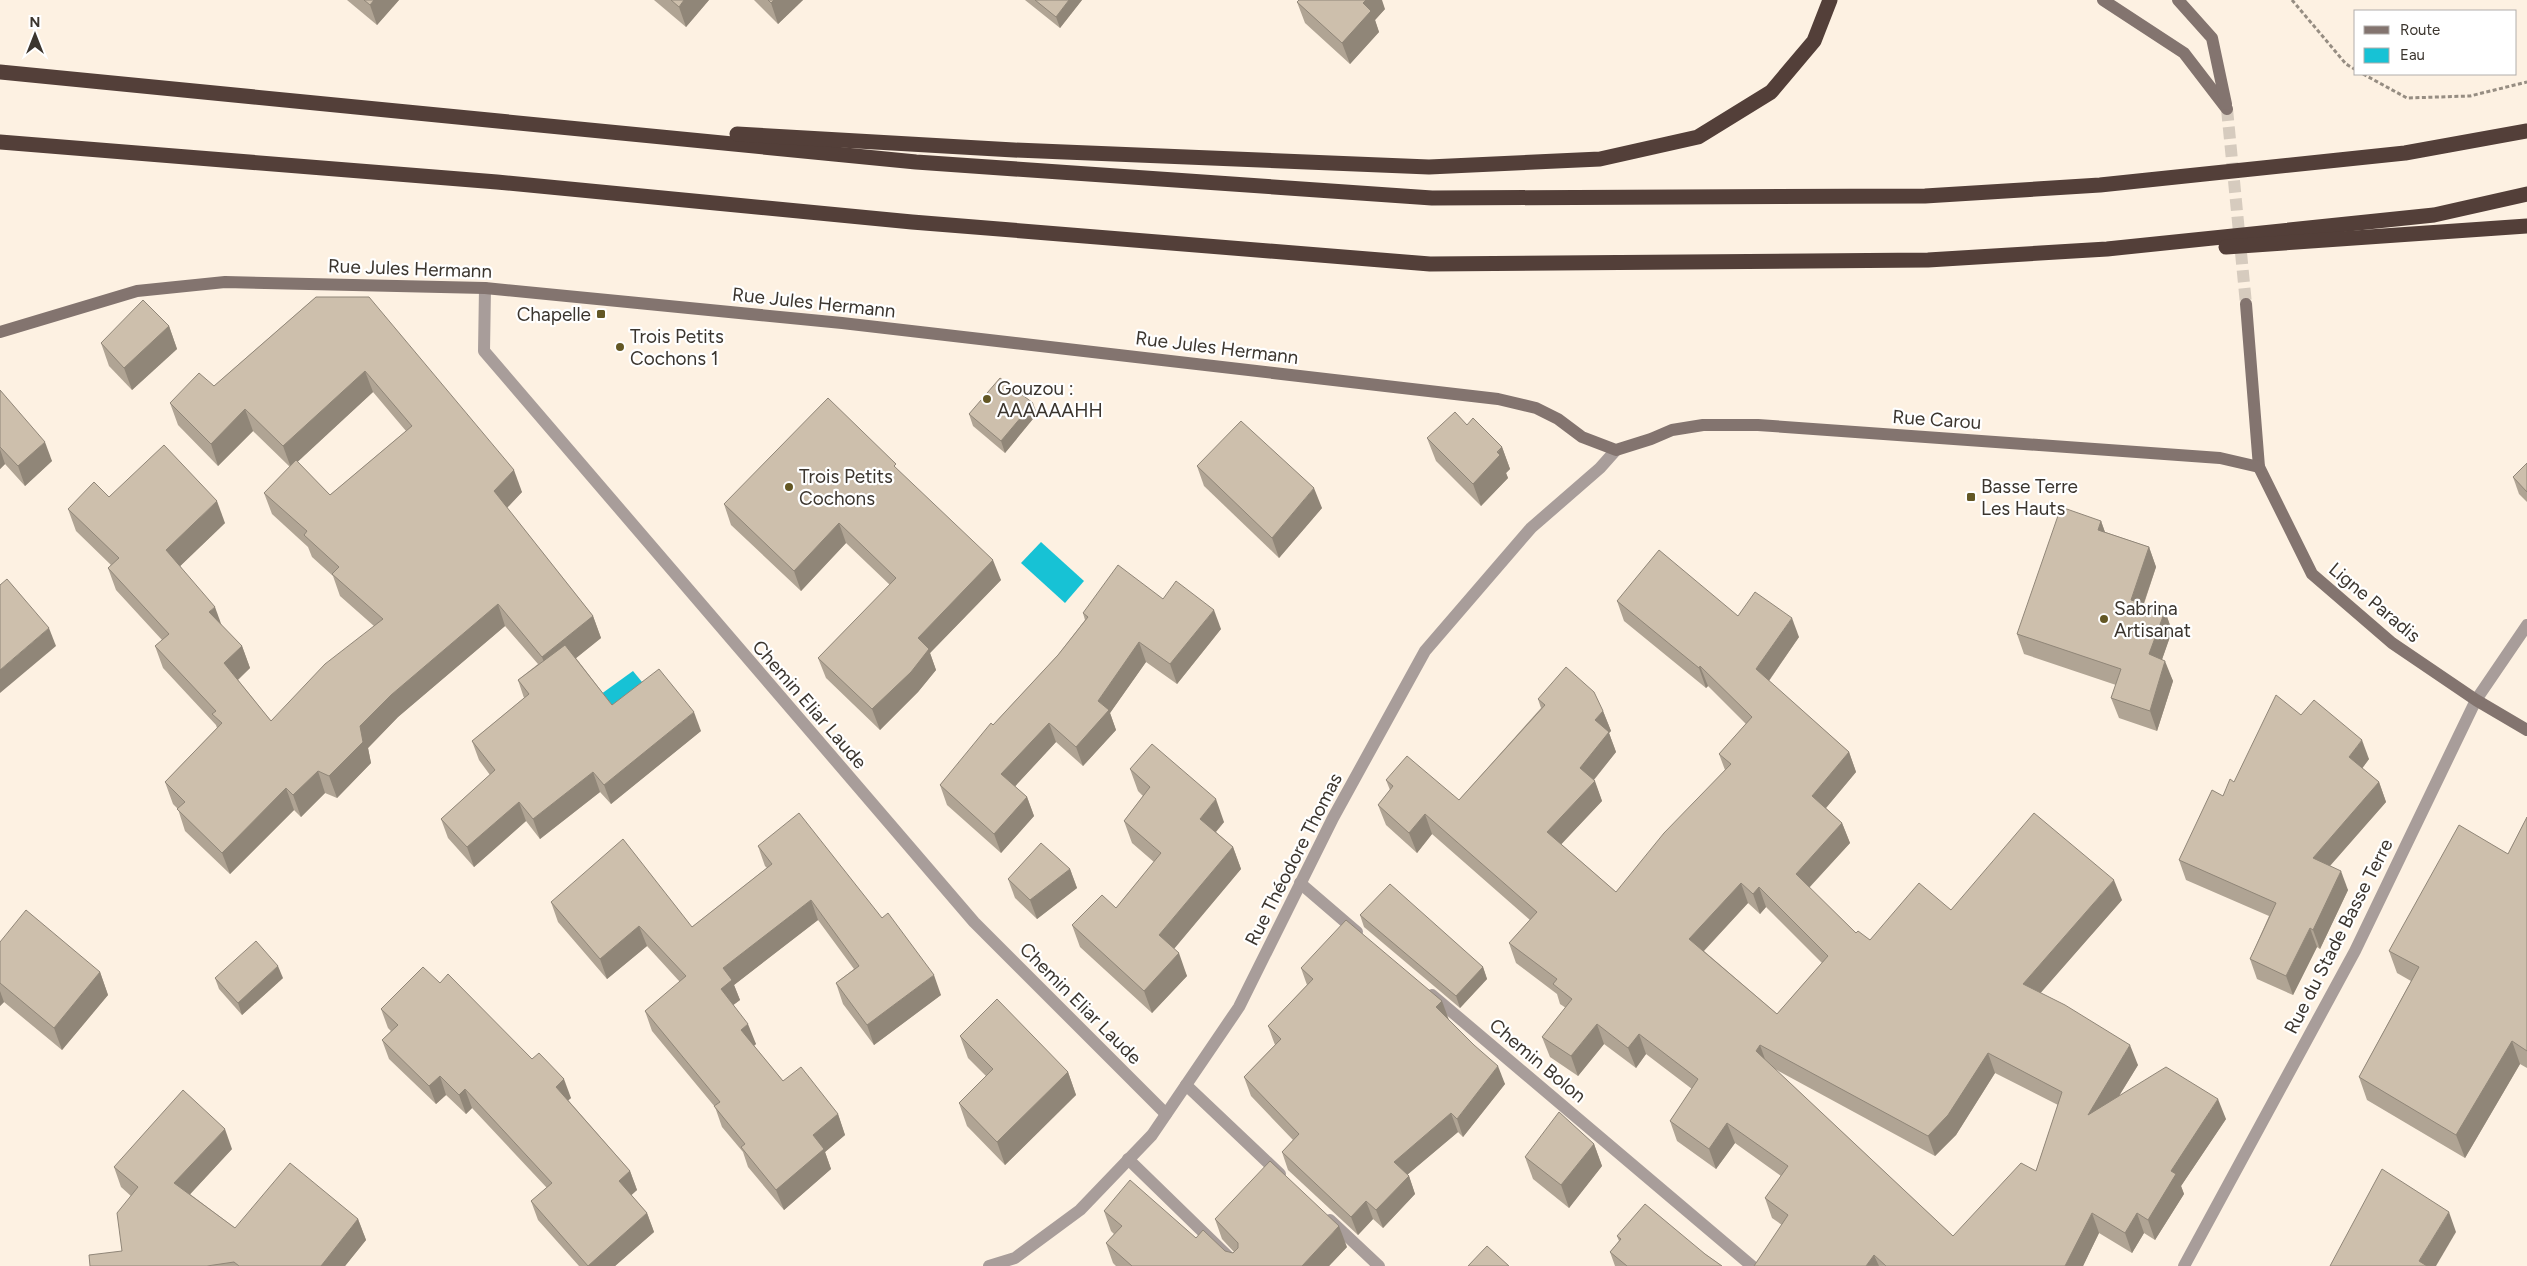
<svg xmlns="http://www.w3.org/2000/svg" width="2527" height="1266" font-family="Figtree,sans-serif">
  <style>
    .water { fill: #17c2d5 }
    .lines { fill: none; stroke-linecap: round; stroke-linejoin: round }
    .secondary-tunnel { stroke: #d6cbbe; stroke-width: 12; stroke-dasharray: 12 6; stroke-linecap: butt }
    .path { stroke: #968d82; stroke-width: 3; stroke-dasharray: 4 2.5; stroke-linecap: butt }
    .street { stroke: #a89d9a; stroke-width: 12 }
    .secondary { stroke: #83746f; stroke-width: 12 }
    .highway { stroke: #533f39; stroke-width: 15 }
    .wall { fill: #b0a494; fill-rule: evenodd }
    .shaded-wall { fill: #908678 }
    .building { fill: #cdbfac; stroke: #908678; fill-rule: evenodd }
    .poi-dot { fill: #635724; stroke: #fff; stroke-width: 2 }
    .labels { text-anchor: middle; stroke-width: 4.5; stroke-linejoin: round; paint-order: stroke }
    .street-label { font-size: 19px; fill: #3b352e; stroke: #fff }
    .poi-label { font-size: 19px; fill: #3b352e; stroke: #fff; text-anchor: start }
  </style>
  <rect width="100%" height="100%" fill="#fdf1e2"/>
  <g class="water">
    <path d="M1041,542L1084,581L1065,603L1021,563Z"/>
    <path d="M633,671L651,693L603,732L597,697Z"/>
  </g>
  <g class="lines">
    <path class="secondary-tunnel" d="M2227,109L2246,304"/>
    <g class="path">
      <path d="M2292,0L2346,64L2356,70"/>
      <path d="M2363,74L2407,98L2470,96L2527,82"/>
    </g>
    <g class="street">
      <path d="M485,288L484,351L974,922L1166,1114"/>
      <path d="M1300,883L1357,932"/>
      <path d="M1432,995L1752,1266"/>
      <path d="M1186,1085L1280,1174"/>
      <path d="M1128,1159L1238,1266"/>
      <path d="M1330,1220L1379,1266"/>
      <path d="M989,1266L1015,1258L1080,1210L1152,1135L1239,1007L1333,818L1425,651L1531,528L1600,468L1616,450"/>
      <path d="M2184,1266L2355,951L2476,700L2527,625"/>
    </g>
    <g class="secondary">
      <path d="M2103,0L2184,53L2227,109"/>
      <path d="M2178,0L2212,38L2226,104"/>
      <path d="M2246,304L2259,467L2312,574L2392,643L2476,700L2527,730"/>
      <path d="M0,332L137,291L225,282L485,288L842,323L1498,399L1536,408L1558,419L1582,437L1616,450L1651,439L1672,430L1703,425H1758L2220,458L2259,467"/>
    </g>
    <g class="highway">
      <path d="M0,72L916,162L1432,198L1925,196L2100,185L2405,153L2527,131"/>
      <path d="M737,134L1014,150L1429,167L1600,159L1698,137L1771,92L1814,41L1830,0"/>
      <path d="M0,142L497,182L912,222L1430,264L1928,260L2107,249L2434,215L2527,194"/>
      <path d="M2226,247L2527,226"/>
    </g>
  </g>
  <g class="wall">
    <path d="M347,0H399L377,25Z"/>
    <path d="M654,0H709L686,27Z"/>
    <path d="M754,0H803L778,24Z"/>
    <path d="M1025,0H1082L1060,28Z"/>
    <path d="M1297,2L1385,9L1375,20L1379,32L1350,64L1305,23Z"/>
    <path d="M316,297L522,492L507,508L593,616L601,638L576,658L612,705L701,731L611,804L600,792L540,839L526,821L474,867L448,838L441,819L490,775L479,760L472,741L524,698L518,680L538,664L505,626L398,717L368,748L371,763L337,798L325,793L301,817L294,810L230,874L185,831L178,809L173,804L165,782L217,728L216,725L163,668L155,646L162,640L116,590L108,568L111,565L76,531L68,509L109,497L225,523L180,566L221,625L242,646L250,668L238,680L271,721L374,626L340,596L333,576L312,557L308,547L272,514L264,493L290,467L253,431L218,466L178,425L170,403L214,386ZM373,392L406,431L330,495L297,462Z"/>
    <path d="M169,326L177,349L132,390L109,366L101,343Z"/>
    <path d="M0,390L52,461L25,486L5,464L0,469Z"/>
    <path d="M969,414H1037L1005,453L973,426Z"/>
    <path d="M1467,425L1502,447L1510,469L1506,473L1508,478L1481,506L1436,461L1427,438Z"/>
    <path d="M2527,463V502L2519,494L2513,477Z"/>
    <path d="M1197,466L1322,508L1279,558L1204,486Z"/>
    <path d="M898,470L1001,580L930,653L936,670L918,692L880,730L826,678L818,658L890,585L846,543L801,591L731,525L724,504Z"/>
    <path d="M2101,521L2105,532L2149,547L2156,567L2144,604L2165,611L2172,631L2162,659L2173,681L2157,731L2119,718L2111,698L2116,685L2024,654L2017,634Z"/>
    <path d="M1163,599L1221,629L1177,684L1146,662L1110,713L1116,730L1083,766L1056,742L1015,786L1027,797L1034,816L1001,853L947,805L940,785L993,725L1058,655L1085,620L1083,613Z"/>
    <path d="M1617,601L1738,616L1799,637L1769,681L1849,752L1856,772L1826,808L1842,823L1850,843L1809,888L1856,933L1870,940L1951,910L2122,900L2040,993L2138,1065L2119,1096L2226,1119L2181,1186L2184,1194L2155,1240L2144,1233L2132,1253L2099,1233L2083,1266H1754L1782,1225L1772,1218L1765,1198L1781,1176L1735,1143L1716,1169L1677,1141L1670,1121L1692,1089L1646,1054L1636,1068L1604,1044L1578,1076L1550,1057L1542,1037L1566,1008L1560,1004L1557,994L1516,963L1509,943L1530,920L1432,834L1417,853L1386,825L1378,805L1390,790L1386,780L1459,800L1541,708L1538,699L1603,711L1611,731L1609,733L1616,752L1594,780L1602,801L1561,844L1616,892L1725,770L1719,754L1746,724L1708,686L1706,688L1624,621ZM1748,903L1760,914L1766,907L1822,963L1777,1014L1704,951ZM1775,1069L1935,1156L1956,1135L1995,1073L2058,1105L2036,1171L1953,1236Z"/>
    <path d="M2301,715L2369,759L2362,768L2379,782L2386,802L2330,866L2348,890L2320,949L2317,947L2293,995L2257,979L2250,959L2269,916L2186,880L2179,860L2223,796Z"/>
    <path d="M1130,769L1224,822L1216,832L1233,847L1241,869L1174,949L1187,976L1152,1013L1080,947L1072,925L1116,908L1154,862L1132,843L1124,821L1143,796L1138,791Z"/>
    <path d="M2527,817V1068L2520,1064L2465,1158L2367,1100L2359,1077L2411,981L2397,973L2389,951L2508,854Z"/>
    <path d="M758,846L941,995L874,1045L843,1004L836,983L854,969L818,920L734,985L740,1000L733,1005L756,1044L754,1046L783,1081L838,1114L845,1135L825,1152L831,1169L784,1210L748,1167L743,1152L722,1127L715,1107L652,1031L645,1011L680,982L647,946L607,979L558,922L551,902L692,927L767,868L765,866Z"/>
    <path d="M1070,869L1077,888L1037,919L1015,898L1008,879Z"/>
    <path d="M1360,915L1483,967L1487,979L1460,1008L1364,927Z"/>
    <path d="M0,942L100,972L108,995L62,1050L4,1002L0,1006Z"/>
    <path d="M1301,968L1449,1020L1505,1084L1463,1137L1458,1132L1407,1175L1409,1176L1415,1194L1383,1228L1373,1219L1358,1235L1288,1170L1282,1152L1293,1140L1251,1096L1244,1077L1275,1045L1268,1026L1307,985Z"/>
    <path d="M215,978H283L242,1015L219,989Z"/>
    <path d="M440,983L571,1098L568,1100L630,1171L637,1190L631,1195L647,1213L654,1232L615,1266H579L538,1220L531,1201L547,1188L472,1108L466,1114L446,1095L436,1104L389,1059L382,1040L391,1031L388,1028L381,1009Z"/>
    <path d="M960,1036L1068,1072L1076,1095L1005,1165L967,1126L959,1103L986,1076L968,1058Z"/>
    <path d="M1594,1144L1602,1166L1569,1208L1533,1179L1525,1157Z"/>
    <path d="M232,1149L190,1194L235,1228L358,1219L366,1240L345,1266H90L122,1251L131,1196L121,1187L114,1167Z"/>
    <path d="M1104,1211L1196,1238L1225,1251L1233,1253L1234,1252L1222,1239L1215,1219L1347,1247L1329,1266H1116L1113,1263L1106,1243L1114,1234L1111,1231Z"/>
    <path d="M1617,1236L1705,1254L1722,1266H1615L1610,1252L1619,1241Z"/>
  </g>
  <g class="shaded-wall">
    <path d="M374,0H399L377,25L370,5Z"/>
    <path d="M684,0H709L686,27L679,7Z"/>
    <path d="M774,0H803L778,24L771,3Z"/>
    <path d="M1069,0H1082L1060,28L1056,17Z"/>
    <path d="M1366,0H1382L1385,9L1375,20L1379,32L1350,64L1342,43L1363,3Z"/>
    <path d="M169,326L177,349L132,390L124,368Z"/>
    <path d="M365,371L373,392L291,468L283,446Z"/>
    <path d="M1033,403L1037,414L1005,453L1001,441Z"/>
    <path d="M245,409L253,431L218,466L211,444Z"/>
    <path d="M45,442L52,461L25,486L18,466Z"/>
    <path d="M1502,447L1510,469L1506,473L1508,478L1481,506L1473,484Z"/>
    <path d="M0,449L5,464L0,469Z"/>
    <path d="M514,470L522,492L502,513L494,491Z"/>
    <path d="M1314,488L1322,508L1279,558L1272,538Z"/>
    <path d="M217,501L225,523L174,572L166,550Z"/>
    <path d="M2101,521L2108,541L2098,530Z"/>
    <path d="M839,523L846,543L801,591L794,571Z"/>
    <path d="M2149,547L2156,567L2138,620L2131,600Z"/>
    <path d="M993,560L1001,580L930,653L936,670L918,692L880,730L872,709L918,638Z"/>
    <path d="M498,604L505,626L398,717L368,748L371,763L337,798L329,776L360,726L391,695Z"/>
    <path d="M215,607L223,629L209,612Z"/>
    <path d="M1214,610L1221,629L1177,684L1170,664Z"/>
    <path d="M2165,611L2172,631L2157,674L2149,654Z"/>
    <path d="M593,616L601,638L550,679L542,657Z"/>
    <path d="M1792,618L1799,637L1763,689L1756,669Z"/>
    <path d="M49,628L56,646L0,693V670Z"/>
    <path d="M1139,642L1146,662L1110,713L1116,730L1083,766L1076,747L1098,701Z"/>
    <path d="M242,646L250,668L232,685L224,663Z"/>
    <path d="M2165,661L2173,681L2157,731L2150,711Z"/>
    <path d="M1700,666L1708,686L1706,688L1699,668Z"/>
    <path d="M1603,711L1611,731L1609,733L1616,752L1587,788L1580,768L1595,720Z"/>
    <path d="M694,712L701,731L611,804L604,785Z"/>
    <path d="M1049,723L1056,742L1008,794L1001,774Z"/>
    <path d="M2362,740L2369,759L2356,777L2349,757Z"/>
    <path d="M1849,752L1856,772L1820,815L1812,796Z"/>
    <path d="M318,771L325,793L301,817L293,795Z"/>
    <path d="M593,772L600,792L540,839L533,819Z"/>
    <path d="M1595,781L1602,801L1554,852L1547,832Z"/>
    <path d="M2379,782L2386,802L2320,877L2313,858Z"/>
    <path d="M286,788L294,810L230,874L222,853Z"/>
    <path d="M1027,797L1034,816L1001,853L994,834Z"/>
    <path d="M1216,799L1224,822L1208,841L1200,819Z"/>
    <path d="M519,802L526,821L474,867L467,847Z"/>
    <path d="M1425,814L1432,834L1417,853L1409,833Z"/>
    <path d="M1842,823L1850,843L1803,894L1796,874Z"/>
    <path d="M1233,847L1241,869L1167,957L1159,935Z"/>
    <path d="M1070,869L1077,888L1037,919L1030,900Z"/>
    <path d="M2341,871L2348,890L2320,949L2313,930Z"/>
    <path d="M2114,880L2122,900L2031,1004L2023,984Z"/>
    <path d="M1741,883L1748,903L1697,958L1689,939Z"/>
    <path d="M1759,887L1766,907L1760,914L1753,894Z"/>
    <path d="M811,900L818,920L734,985L740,1000L728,1009L721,989L723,968Z"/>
    <path d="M639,926L647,946L607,979L600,959Z"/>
    <path d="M2310,928L2317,947L2293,995L2286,976Z"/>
    <path d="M1179,953L1187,976L1152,1013L1144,991Z"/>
    <path d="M278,966L283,978L242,1015L238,1003Z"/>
    <path d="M1483,967L1487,979L1460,1008L1456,996Z"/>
    <path d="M100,972L108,995L62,1050L54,1028Z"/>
    <path d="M934,975L941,995L874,1045L867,1025Z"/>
    <path d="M0,991L4,1002L0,1006Z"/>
    <path d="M1442,1001L1449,1020L1436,1007Z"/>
    <path d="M748,1024L756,1044L748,1050L741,1030Z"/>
    <path d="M1597,1024L1604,1044L1578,1076L1571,1056Z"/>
    <path d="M1639,1034L1646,1054L1636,1068L1628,1048Z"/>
    <path d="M2512,1041L2520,1064L2465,1158L2456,1135Z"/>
    <path d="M1760,1045L1767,1065L1756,1051Z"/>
    <path d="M2130,1045L2138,1065L2095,1135L2088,1115Z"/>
    <path d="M1988,1053L1995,1073L1956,1135L1935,1156L1928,1136Z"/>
    <path d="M1498,1066L1505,1084L1463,1137L1457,1119Z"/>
    <path d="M1068,1072L1076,1095L1005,1165L997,1142Z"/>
    <path d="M440,1076L446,1095L436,1104L429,1086Z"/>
    <path d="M564,1079L571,1098L563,1105L556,1087Z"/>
    <path d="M465,1089L472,1108L466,1114L459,1095Z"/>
    <path d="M2218,1099L2226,1119L2181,1186L2184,1194L2155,1240L2148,1220L2171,1171Z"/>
    <path d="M1451,1113L1458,1132L1401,1180L1394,1162Z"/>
    <path d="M838,1114L845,1135L825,1152L831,1169L784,1210L776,1190L813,1135Z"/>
    <path d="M1727,1123L1735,1143L1716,1169L1709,1149Z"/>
    <path d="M225,1129L232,1149L182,1203L174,1183Z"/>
    <path d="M1594,1144L1602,1166L1569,1208L1561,1185Z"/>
    <path d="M630,1171L637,1190L626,1200L619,1181Z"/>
    <path d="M1409,1176L1415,1194L1383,1228L1376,1210Z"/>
    <path d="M1366,1201L1373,1219L1358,1235L1351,1217Z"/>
    <path d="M2449,1212L2456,1232L2436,1266H2421L2419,1261Z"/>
    <path d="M647,1213L654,1232L615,1266H588Z"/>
    <path d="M2092,1213L2099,1233L2083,1266H2065Z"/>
    <path d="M2137,1213L2144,1233L2132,1253L2125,1233Z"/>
    <path d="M358,1219L366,1240L345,1266H321Z"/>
    <path d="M1339,1226L1347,1247L1329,1266H1302Z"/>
    <path d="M1874,1255L1879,1266H1866Z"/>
  </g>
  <g class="building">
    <path d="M364,0H374L370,5Z"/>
    <path d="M671,0H684L679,7Z"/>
    <path d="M768,0H774L771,3Z"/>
    <path d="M1035,0H1069L1056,17Z"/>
    <path d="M1299,0H1366L1363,3L1371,11L1342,43L1297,2Z"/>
    <path d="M316,297H369L514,470L494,491L593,616L542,657L498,604L391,695L360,726L363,742L329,776L318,771L293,795L286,788L222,853L177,809L185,802L165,782L222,723L212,714L216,711L155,646L169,634L108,568L119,558L68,509L94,482L109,497L164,445L217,501L166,550L215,607L209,612L242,646L224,663L271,721L325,664L383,619L332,574L339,567L304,535L307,531L264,493L296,460L330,495L412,426L365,371L283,446L245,409L211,444L170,403L199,373L214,386Z"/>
    <path d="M143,300L169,326L124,368L101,343Z"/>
    <path d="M1000,378L1033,403L1001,441L969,414Z"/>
    <path d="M0,390L45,442L18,466L0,447Z"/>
    <path d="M828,398L896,464L894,466L993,560L918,638L929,649L911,672L872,709L818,658L896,578L839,523L794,571L724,504Z"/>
    <path d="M1455,412L1467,425L1473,418L1502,447L1497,452L1500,455L1473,484L1427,438Z"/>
    <path d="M1241,421L1314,488L1272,538L1197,466Z"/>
    <path d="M2527,463V492L2513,477Z"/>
    <path d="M2061,507L2101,521L2098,530L2149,547L2131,600L2165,611L2149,654L2165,661L2150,711L2111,698L2121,669L2017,634Z"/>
    <path d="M1659,550L1738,616L1755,592L1792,618L1756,669L1849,752L1812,796L1842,823L1796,874L1856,933L1858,931L1870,940L1919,883L1951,910L2034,813L2114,880L2023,984L2065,1005L2130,1045L2088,1115L2166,1067L2218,1099L2171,1171L2176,1174L2148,1220L2137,1213L2125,1233L2092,1213L2065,1266H1886L1874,1255L1866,1266H1754L1788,1215L1765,1198L1788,1166L1727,1123L1709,1149L1670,1121L1698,1079L1639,1034L1628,1048L1597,1024L1571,1056L1542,1037L1572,999L1553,984L1557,979L1509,943L1537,912L1425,814L1409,833L1378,805L1393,786L1386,780L1407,756L1459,800L1545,705L1538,699L1566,667L1594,692L1603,711L1595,720L1609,732L1580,768L1595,781L1547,832L1616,892L1664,833L1731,764L1719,754L1752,717L1700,666L1699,668L1617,601ZM1741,883L1753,894L1759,887L1828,956L1777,1014L1689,939ZM1760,1045L1928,1136L1948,1115L1988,1053L2062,1092L2036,1171L2021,1163L1953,1236L1756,1051Z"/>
    <path d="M1118,565L1163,599L1176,581L1214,610L1170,664L1139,642L1098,701L1109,710L1076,747L1049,723L1001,774L1027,797L994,834L940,785L991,723L993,725L1058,655L1088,617L1083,613Z"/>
    <path d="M7,579L49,628L0,670V585Z"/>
    <path d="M565,645L612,705L659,669L694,712L604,785L593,772L533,819L519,802L467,847L441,819L495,770L472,741L529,694L518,680Z"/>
    <path d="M2276,695L2301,715L2314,700L2362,740L2349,757L2379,782L2313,858L2341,871L2313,930L2310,928L2286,976L2250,959L2276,903L2179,860L2212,790L2223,796L2230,779L2234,782Z"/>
    <path d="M1152,744L1216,799L1200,819L1233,847L1159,935L1179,953L1144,991L1072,925L1102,895L1116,908L1161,853L1124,821L1150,787L1130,769Z"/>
    <path d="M799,813L882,918L888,913L934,975L867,1025L836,983L859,966L811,900L723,968L732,980L721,989L748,1024L741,1030L783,1081L801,1067L838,1114L813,1135L824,1149L776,1190L741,1147L745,1144L714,1106L720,1102L645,1011L686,976L639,926L600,959L551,902L623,839L692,927L772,864L758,846Z"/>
    <path d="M2527,817V1051L2512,1041L2456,1135L2359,1077L2419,967L2389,951L2459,825L2508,854Z"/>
    <path d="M1041,843L1070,869L1030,900L1008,879Z"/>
    <path d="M1390,884L1483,967L1456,996L1360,915Z"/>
    <path d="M26,910L100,972L54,1028L0,983V942Z"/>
    <path d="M1346,920L1442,1001L1436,1007L1474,1045L1498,1066L1457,1119L1451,1113L1394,1162L1409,1176L1376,1210L1366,1201L1351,1217L1282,1152L1299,1134L1244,1077L1281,1039L1268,1026L1313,979L1301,968Z"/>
    <path d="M256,941L278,966L238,1003L215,978Z"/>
    <path d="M423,967L440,983L448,974L532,1059L539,1053L564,1079L556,1087L630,1171L619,1181L647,1213L588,1266L531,1201L552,1183L465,1089L459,1095L440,1076L429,1086L382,1040L398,1025L381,1009Z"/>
    <path d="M997,999L1068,1072L997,1142L959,1103L993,1069L960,1036Z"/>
    <path d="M183,1090L225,1129L174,1183L235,1228L290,1163L358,1219L321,1266H239L234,1262L207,1266H90L89,1255L122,1251L117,1213L138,1187L114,1167Z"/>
    <path d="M1559,1112L1594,1144L1561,1185L1525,1157Z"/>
    <path d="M1270,1161L1339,1226L1302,1266H1132L1106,1243L1122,1226L1104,1211L1130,1180L1196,1238L1203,1230L1225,1251L1233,1253L1238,1248V1243L1215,1219Z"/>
    <path d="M2382,1169L2449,1212L2419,1261L2427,1266H2330Z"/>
    <path d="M1645,1204L1705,1254L1722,1266H1627L1610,1252L1621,1239L1617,1236Z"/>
    <path d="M1487,1246L1509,1266H1468Z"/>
  </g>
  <g class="poi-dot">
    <rect x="596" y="309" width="10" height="10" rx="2.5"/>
    <circle cx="620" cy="347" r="5"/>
    <circle cx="987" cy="399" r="5"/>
    <circle cx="789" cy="487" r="5"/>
    <rect x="1966" y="492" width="10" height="10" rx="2.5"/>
    <circle cx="2104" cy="619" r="5"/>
  </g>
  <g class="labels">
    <g class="street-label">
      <text transform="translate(410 268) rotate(2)" y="7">Rue Jules Hermann</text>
      <text transform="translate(814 302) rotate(6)" y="7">Rue Jules Hermann</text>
      <text transform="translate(1217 347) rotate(7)" y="7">Rue Jules Hermann</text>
      <text transform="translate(1937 419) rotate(4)" y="7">Rue Carou</text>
      <text transform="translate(2375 602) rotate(40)" y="7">Ligne Paradis</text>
      <text transform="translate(810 704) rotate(49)" y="7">Chemin Eliar Laude</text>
      <text transform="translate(1293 859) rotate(-63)" y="7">Rue Théodore Thomas</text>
      <text transform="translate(2338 936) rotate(-63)" y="7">Rue du Stade Basse Terre</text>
      <text transform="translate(1081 1003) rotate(45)" y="7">Chemin Eliar Laude</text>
      <text transform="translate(1538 1060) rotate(40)" y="7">Chemin Bolon</text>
    </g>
    <g class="poi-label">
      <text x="591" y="321" text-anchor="end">Chapelle</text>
      <text x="630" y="343">Trois Petits<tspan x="630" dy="22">Cochons 1</tspan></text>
      <text x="997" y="395">Gouzou :<tspan x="997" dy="22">AAAAAAHH</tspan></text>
      <text x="799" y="483">Trois Petits<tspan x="799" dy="22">Cochons</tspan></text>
      <text x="1981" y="493">Basse Terre<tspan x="1981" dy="22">Les Hauts</tspan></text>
      <text x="2114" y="615">Sabrina<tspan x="2114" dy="22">Artisanat</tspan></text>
    </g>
  </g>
  <rect x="2354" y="10" width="162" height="65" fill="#ffffff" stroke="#b1aeab"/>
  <rect x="2364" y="26" width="25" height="8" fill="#83746f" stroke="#b1aeab"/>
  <text x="2400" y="35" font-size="15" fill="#3b352e">Route</text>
  <rect x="2364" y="48" width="25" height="15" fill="#17c2d5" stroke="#b1aeab"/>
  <text x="2400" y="60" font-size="15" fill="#3b352e">Eau</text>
  <g transform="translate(35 35)" stroke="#ffffff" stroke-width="4" paint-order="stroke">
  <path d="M0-4L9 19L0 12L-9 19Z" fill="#3b352e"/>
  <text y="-8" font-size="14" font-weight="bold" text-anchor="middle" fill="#3b352e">N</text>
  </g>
</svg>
